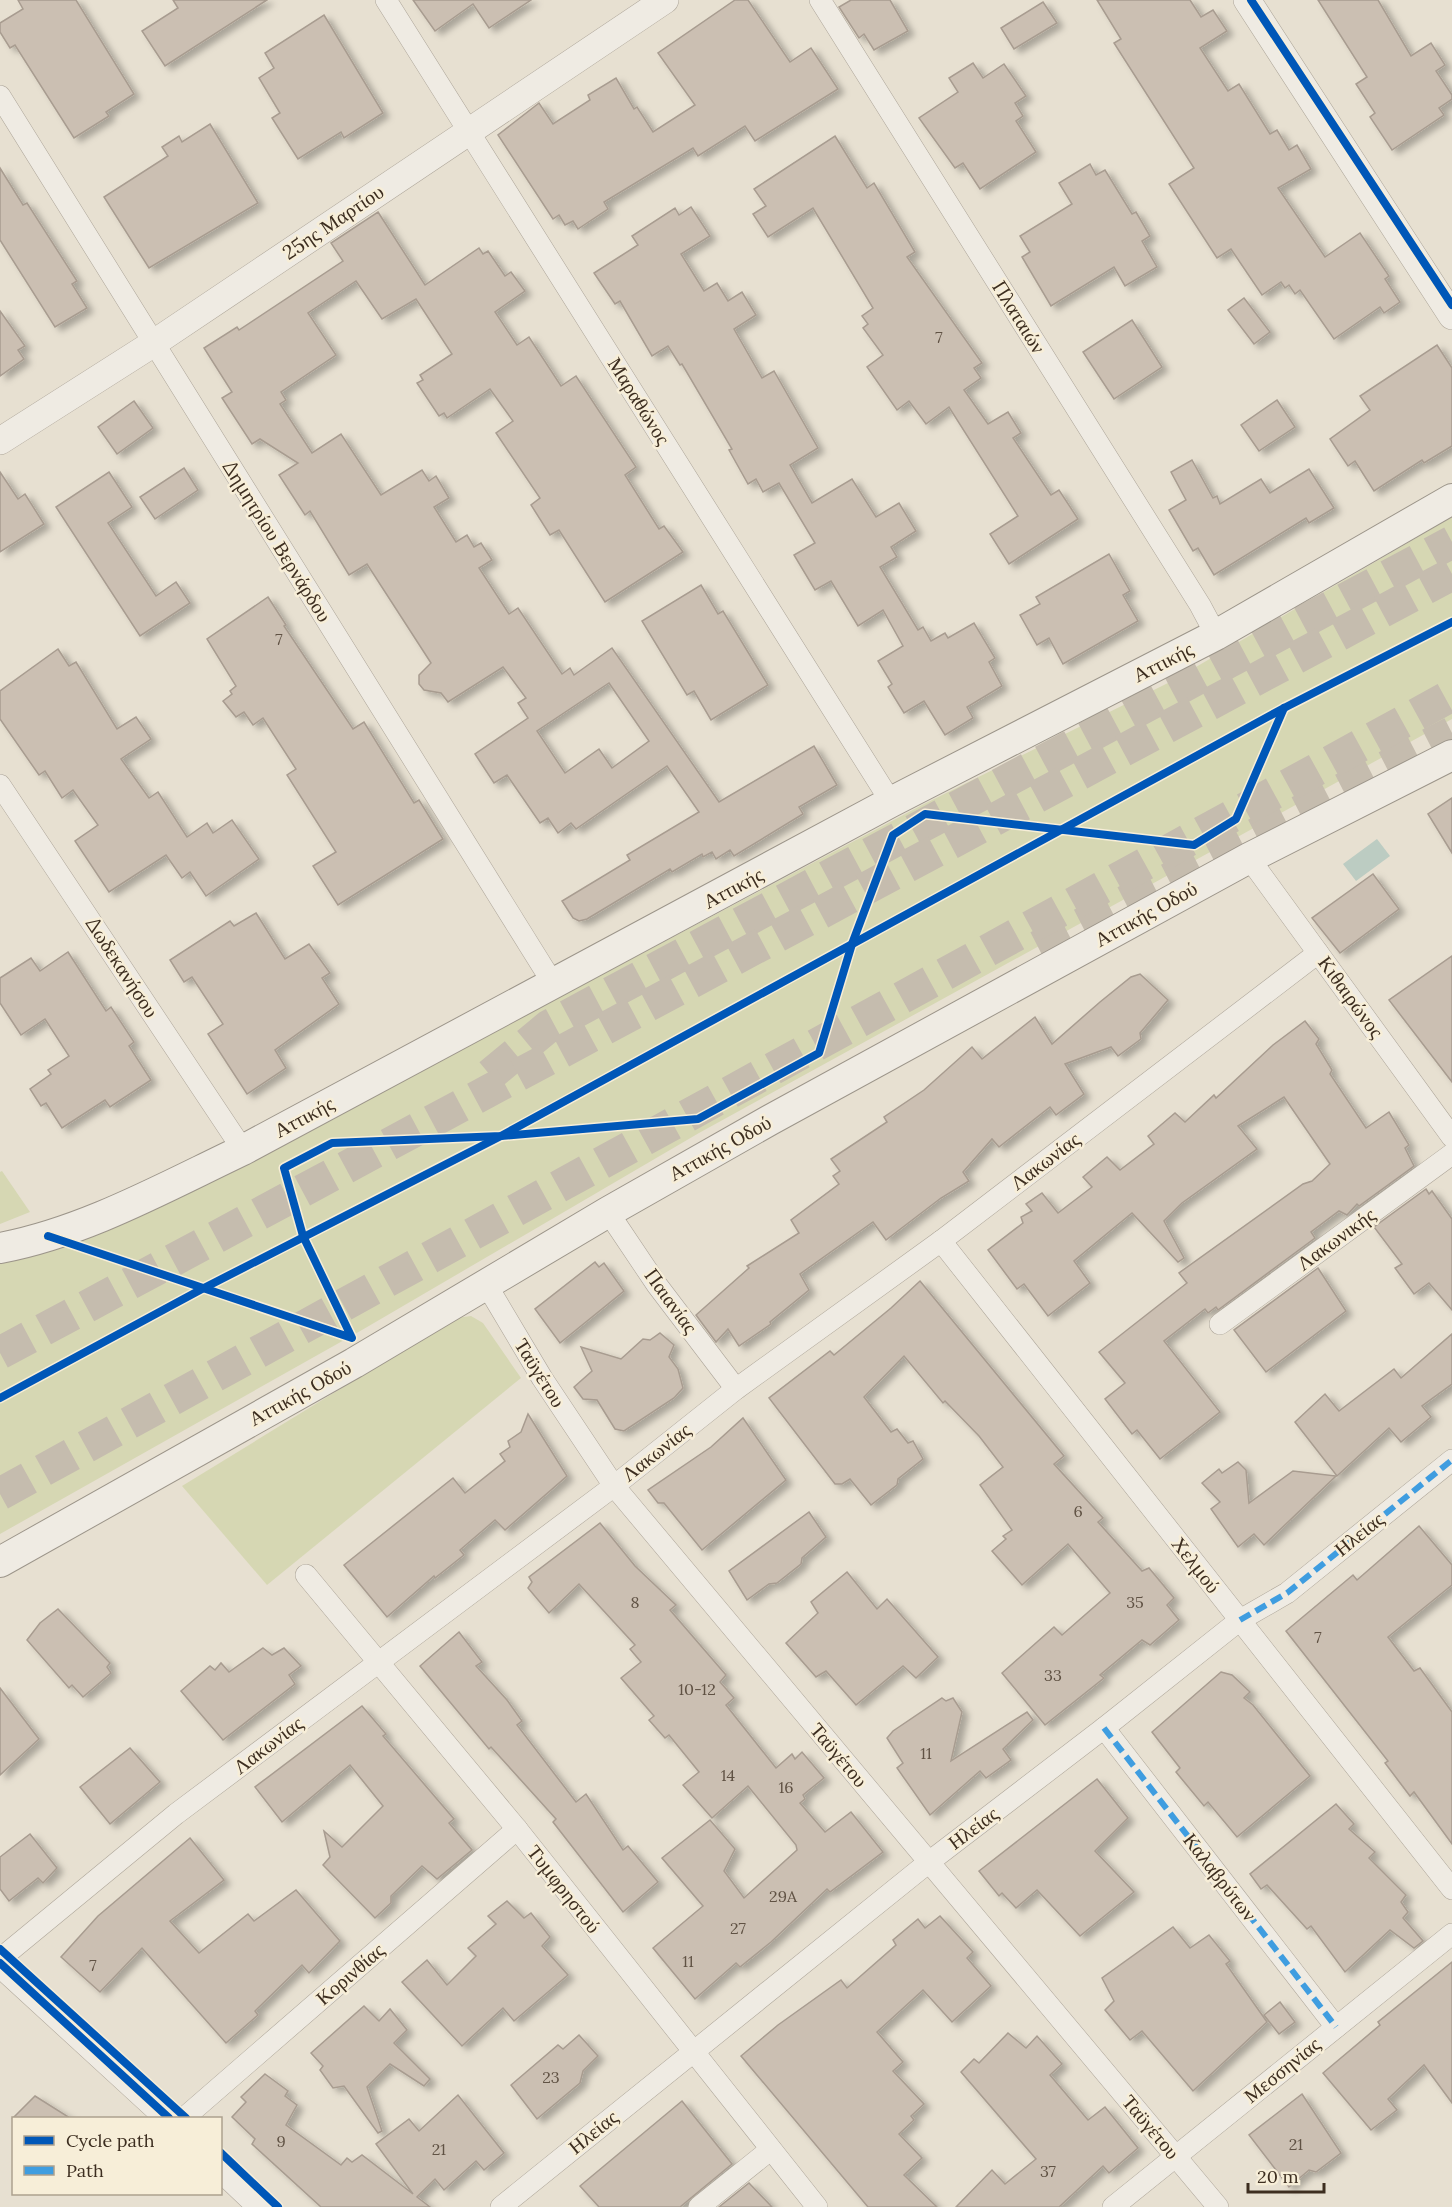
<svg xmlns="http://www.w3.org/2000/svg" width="1452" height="2207" font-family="Lora,serif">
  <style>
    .green { fill: #d6d7b3 }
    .water { fill: #bcccc2 }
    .building { fill: #cbbfb2; stroke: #a89c90; stroke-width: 1.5; fill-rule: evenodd; filter: url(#shadow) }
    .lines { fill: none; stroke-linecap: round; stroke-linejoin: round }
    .motorway-tunnel { stroke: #c5bcae; stroke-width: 33; stroke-dasharray: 33 16; stroke-linecap: butt }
    .minor-casing { stroke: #ada599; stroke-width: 22 }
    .tertiary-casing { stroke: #ada599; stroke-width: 28 }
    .secondary-casing { stroke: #9c958a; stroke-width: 32 }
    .minor { stroke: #efebe3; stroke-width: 21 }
    .tertiary { stroke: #efebe3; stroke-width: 27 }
    .secondary { stroke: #efebe3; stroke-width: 30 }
    .quiet { stroke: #3f9de0; stroke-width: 6; stroke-dasharray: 12 6; stroke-linecap: butt }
    .cycleway-casing { stroke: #f7eed8; stroke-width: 11 }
    .cycleway { stroke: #0057b8; stroke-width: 8 }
    .labels { text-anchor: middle; stroke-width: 5; stroke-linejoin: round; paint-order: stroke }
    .number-label { font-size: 16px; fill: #605244 }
    .street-label { font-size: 20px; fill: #3d2e20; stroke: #f7eed8 }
  </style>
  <defs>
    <filter id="shadow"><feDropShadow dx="6" dy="4" stdDeviation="3" flood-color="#0004"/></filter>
  </defs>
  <rect width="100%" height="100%" fill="#e7e0d1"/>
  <g class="green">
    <path d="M1452,517V719L699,1133L362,1330L0,1534V1264L81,1240L241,1166L924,804L1172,681Z"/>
    <path d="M2,1171L30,1212L0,1224V1172Z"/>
    <path d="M471,1316L483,1323L521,1378L267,1585L182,1486L456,1318Z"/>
  </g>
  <path class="water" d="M1377,839L1390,856L1356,881L1343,864Z"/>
  <g class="building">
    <path d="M18,0H76L134,94L106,112L109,116L74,138L15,45L10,48L0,32V23L23,9Z"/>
    <path d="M173,0H267L165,66L142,31L178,8Z"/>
    <path d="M413,0H531L489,28L473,4L435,31Z"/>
    <path d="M735,0H748L790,62L811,48L838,89L755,141L745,126L698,156L693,148L604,202L608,209L578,229L573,221L565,225L559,215L553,219L498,135L539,103L553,124L590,100L588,95L616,78L634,109L637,107L653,132L695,105L658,53Z"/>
    <path d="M851,0H890L908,31L874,50L864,34L859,38L839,7Z"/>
    <path d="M1097,0H1190L1201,17L1213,10L1227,31L1200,48L1228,91L1239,84L1270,134L1277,130L1289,150L1297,145L1311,169L1278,188L1325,257L1360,233L1389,276L1385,279L1400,302L1384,313L1380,307L1334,339L1300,290L1295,294L1289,285L1285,288L1281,282L1262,295L1231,249L1217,258L1169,184L1194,168L1114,43L1121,39Z"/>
    <path d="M1318,0H1378L1411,56L1431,43L1445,65L1436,71L1452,95V99L1439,108L1444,115L1392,150L1370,117L1375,113L1356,84L1367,77Z"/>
    <path d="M1043,2L1057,23L1014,49L1001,28Z"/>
    <path d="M324,15L383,113L344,138L341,132L298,159L272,118L280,113L259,78L274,68L265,53Z"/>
    <path d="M973,63L983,78L1004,64L1026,96L1015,103L1023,116L1016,121L1036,152L980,189L963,163L955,168L919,118L958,92L949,78Z"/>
    <path d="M210,124L258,203L149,268L104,197L168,156L162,147L179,136L182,142Z"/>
    <path d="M835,136L867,188L874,183L915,252L907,257L982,363L974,368L981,378L964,390L988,424L1008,412L1021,433L1013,438L1051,495L1059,490L1078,519L1009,564L990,534L1018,516L949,407L926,424L909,401L897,410L867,367L883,355L863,328L868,324L862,316L873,308L813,208L768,237L753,214L766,206L754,189Z"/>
    <path d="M1090,164L1096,175L1105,170L1132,214L1136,212L1150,236L1142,241L1157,267L1125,286L1114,267L1051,306L1022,257L1030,252L1020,236L1072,204L1059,183Z"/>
    <path d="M0,168L23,205L27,203L77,281L72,284L87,308L55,327L0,240Z"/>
    <path d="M691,207L710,236L681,254L704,291L717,283L728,301L742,292L756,315L734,329L762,378L774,371L818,448L790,465L812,503L852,479L876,517L899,503L916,531L891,547L897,557L880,567L918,630L923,627L931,641L945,633L948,638L974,623L995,658L989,662L1002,686L967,707L973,718L945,735L924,701L904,713L888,687L892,684L878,661L903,646L883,610L858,626L831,581L815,590L794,555L815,543L779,483L763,492L756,479L748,484L729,450L732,449L682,364L680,365L668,346L652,356L620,301L615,304L594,273L638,245L632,236L675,208L679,215Z"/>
    <path d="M378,212L425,285L479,248L483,254L488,251L505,276L511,272L525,291L495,312L517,345L529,337L561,386L576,376L636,467L625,475L659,529L664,526L683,552L605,602L559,530L550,535L531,505L540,498L496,433L513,421L490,389L447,418L444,413L439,416L417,383L423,380L420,375L452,354L416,299L382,319L356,281L308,313L336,355L281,392L286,400L280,404L312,453L341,434L381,495L422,470L429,481L436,476L449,498L434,507L456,542L467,535L474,547L481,543L492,560L479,568L509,614L518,608L562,674L570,668L574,675L612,648L719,802L814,746L837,785L799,807L803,814L734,856L730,850L716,859L712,852L703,857L702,854L672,872L670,869L587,919L579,921L573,918L562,901L630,860L627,855L699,812L667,766L576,829L571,823L558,833L548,818L540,823L507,775L494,783L475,754L528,718L518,703L526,698L503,667L448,702L441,693L424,690L419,684V675L431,663L367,564L349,575L310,511L305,515L279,475L298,463L260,439L252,444L222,398L232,392L204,348L237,327L239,330L343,261L331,243ZM609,683L649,741L612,768L599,749L565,773L537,731Z"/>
    <path d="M1244,298L1270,332L1254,344L1228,310Z"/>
    <path d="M0,311L25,346L18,350L24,359L0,376Z"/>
    <path d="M1132,320L1162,367L1114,399L1083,352Z"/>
    <path d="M1437,345L1452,368V446L1424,463L1422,460L1374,491L1355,461L1348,466L1330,439L1370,410L1360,396Z"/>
    <path d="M1277,400L1295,427L1259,451L1241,425Z"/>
    <path d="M134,401L153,428L117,454L98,427Z"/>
    <path d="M1192,460L1213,498L1217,496L1220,504L1261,479L1270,493L1309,469L1334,508L1309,523L1306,518L1214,575L1198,548L1193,551L1169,510L1186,500L1171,472Z"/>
    <path d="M184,468L198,490L155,519L140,497Z"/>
    <path d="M0,472L18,499L25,494L44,524L0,552Z"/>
    <path d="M109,472L132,507L108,523L156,596L176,582L190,603L140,636L56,507Z"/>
    <path d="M1109,554L1130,591L1123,595L1138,621L1063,664L1049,638L1037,645L1020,615L1040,604L1036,597Z"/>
    <path d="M701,585L718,614L723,611L768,685L711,720L694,691L687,695L642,621Z"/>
    <path d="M268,597L286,625L284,626L353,729L364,722L414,803L419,800L443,839L338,905L313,866L336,852L287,775L296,769L263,718L253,725L244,712L236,717L223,701L232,694L230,691L236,686L207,639Z"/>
    <path d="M58,649L69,666L76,662L117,729L136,717L151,739L121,759L149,798L158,792L187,837L207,823L213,833L232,820L259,859L206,896L190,872L182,878L166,855L109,892L75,841L98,825L73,790L62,798L45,771L39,775L0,719V691Z"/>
    <path d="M1452,798V853L1428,814Z"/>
    <path d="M1373,874L1399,909L1340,953L1312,918Z"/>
    <path d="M256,913L285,959L309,944L330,973L322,978L339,1004L275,1050L286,1068L247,1094L208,1034L223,1024L192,977L184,982L170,960L230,921L234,926Z"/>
    <path d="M68,952L106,1011L111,1007L134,1042L129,1046L151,1080L110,1107L105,1100L62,1128L46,1103L41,1106L30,1089L51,1074L48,1070L69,1056L45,1019L21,1035L0,1003V978L31,958L40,971Z"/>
    <path d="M1452,956V1082L1389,1000Z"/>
    <path d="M1140,974L1168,1000L1140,1033L1141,1039L1118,1056L1111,1047L1065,1064L1084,1094L1056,1115L1050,1107L999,1147L992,1139L963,1172L969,1181L941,1198L886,1240L873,1222L800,1274L809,1290L770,1322L771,1324L739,1346L728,1329L716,1342L696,1315L749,1268L747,1266L799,1233L791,1220L839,1184L833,1176L840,1171L831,1159L887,1122L884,1117L924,1090L972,1047L982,1059L1035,1017L1052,1044L1100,1002L1131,977Z"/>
    <path d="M1305,1021L1319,1039L1316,1044L1332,1070L1330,1074L1366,1128L1389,1112L1409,1145L1405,1148L1414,1166L1359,1206L1357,1204L1347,1215L1339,1211L1311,1232L1315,1238L1311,1241L1218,1310L1216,1307L1208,1313L1205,1309L1164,1341L1220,1412L1160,1459L1137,1430L1132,1434L1105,1399L1125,1383L1099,1352L1187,1283L1179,1273L1303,1184L1312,1181L1330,1164L1284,1097L1238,1126L1257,1149L1182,1203L1164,1221L1184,1258L1178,1262L1132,1213L1074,1261L1090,1283L1048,1316L1024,1284L1017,1289L988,1250L1023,1223L1021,1217L1032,1211L1026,1204L1042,1193L1058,1213L1092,1187L1083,1177L1107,1157L1120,1170L1154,1144L1148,1136L1175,1113L1185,1122L1214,1095L1216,1098L1273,1045Z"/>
    <path d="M1426,1189L1429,1194L1432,1191L1452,1219V1310L1429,1283L1414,1294L1395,1268L1402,1264L1374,1227Z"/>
    <path d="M595,1262L599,1267L604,1263L624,1291L560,1343L535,1309Z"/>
    <path d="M1318,1268L1346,1311L1266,1372L1234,1330Z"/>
    <path d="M920,1281L1064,1456L1054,1464L1103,1518L1098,1522L1142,1571L1149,1568L1174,1598L1167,1605L1179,1620L1150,1645L1142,1640L1100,1675L1104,1678L1045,1725L1002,1673L1054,1627L1062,1635L1110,1593L1068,1544L1022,1585L992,1551L1006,1539L1003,1536L1012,1530L980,1485L1003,1467L979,1436L945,1401L943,1403L904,1356L864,1397L891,1432L897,1429L908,1443L913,1441L923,1459L898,1479L897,1485L871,1505L850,1479L842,1484H835L769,1398L830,1351L834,1355L891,1308Z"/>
    <path d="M660,1333L674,1345L669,1357L678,1369L683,1388L674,1398L624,1431L615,1429L597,1400L583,1399L574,1387L592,1371L581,1347L621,1359L643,1339L650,1340Z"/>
    <path d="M1452,1334V1384L1422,1406L1431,1417L1401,1442L1389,1428L1337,1476L1295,1422L1325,1394L1339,1411L1394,1369L1401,1378Z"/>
    <path d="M528,1414L567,1476L505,1530L495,1520L460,1550L464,1555L435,1578L434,1576L387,1617L344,1565L453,1478L465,1493L505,1461L500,1454L510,1447L508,1441L521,1432Z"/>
    <path d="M743,1418L786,1480L702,1550L664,1503H658L648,1490L711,1447Z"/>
    <path d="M1238,1462L1246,1470L1249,1503L1293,1471L1336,1476L1264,1545L1254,1534L1238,1547L1211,1509L1220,1502L1202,1483L1219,1469L1222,1473Z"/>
    <path d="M809,1512L826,1537L802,1558L801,1564L777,1583L769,1584L747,1600L729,1571Z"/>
    <path d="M600,1523L635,1566L676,1605L670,1610L726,1675L720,1682L734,1698L726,1705L776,1768L792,1754L795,1759L802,1752L824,1778L803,1795L805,1799L800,1803L825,1832L851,1812L883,1852L830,1892L827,1889L771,1942L740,1967L736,1963L695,1999L653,1948L703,1906L662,1858L710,1820L735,1849L724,1871L744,1898L797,1850L796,1845L748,1786L712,1818L683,1785L699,1772L669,1735L665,1738L649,1720L654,1716L621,1678L641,1662L630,1649L635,1645L579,1584L549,1613L528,1588L532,1582L529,1577Z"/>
    <path d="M1419,1526L1452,1565V1585L1388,1637L1414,1671L1420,1668L1452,1712V1844L1414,1792L1410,1796L1385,1763L1388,1761L1286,1631L1353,1575L1357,1580Z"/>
    <path d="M847,1572L877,1609L887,1599L938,1657L916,1678L903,1666L856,1705L826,1671L816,1677L786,1643L818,1613L811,1602Z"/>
    <path d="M58,1609L110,1663L107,1667L111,1673L83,1697L72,1685L69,1688L27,1640L40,1623Z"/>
    <path d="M459,1632L482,1662L476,1666L507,1700L522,1721L517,1725L576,1802L586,1794L623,1850L628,1846L658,1882L623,1912L553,1822L556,1819L491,1747L489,1749L420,1666Z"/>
    <path d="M263,1648L272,1655L284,1648L301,1666L289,1675L295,1684L223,1740L181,1691L210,1666L215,1670L221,1663L229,1672Z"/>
    <path d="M1221,1672L1232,1675L1250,1692L1244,1698L1253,1705L1310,1776L1237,1837L1208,1802L1204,1806L1176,1772L1180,1768L1152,1732Z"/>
    <path d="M0,1688L39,1739L0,1775Z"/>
    <path d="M942,1698L946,1701L953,1698L962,1712L951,1761L1027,1712L1033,1720L1003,1749L1011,1760L986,1778L980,1771L930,1815L897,1768L903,1763L887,1738L893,1731Z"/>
    <path d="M362,1706L386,1734L383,1736L454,1819L449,1823L472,1850L437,1879L422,1866L391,1896V1903L375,1918L323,1865L330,1857L324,1831L342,1847L383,1806L350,1765L282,1822L255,1787Z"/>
    <path d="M130,1748L160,1782L110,1824L80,1787Z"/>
    <path d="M1097,1779L1128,1818L1095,1851L1134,1892L1080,1936L1037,1890L1016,1908L1002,1893L999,1896L979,1871Z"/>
    <path d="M1336,1804L1354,1824L1349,1829L1375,1852L1369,1858L1406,1895L1401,1902L1408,1912L1403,1918L1423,1941L1414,1948L1390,1930L1345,1972L1311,1926L1307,1929L1267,1885L1261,1889L1250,1874Z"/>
    <path d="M30,1834L57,1868L43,1883L38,1878L9,1901L0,1889V1857Z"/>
    <path d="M190,1838L224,1880L170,1921L199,1953L248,1914L254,1921L296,1890L340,1941L309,1973L302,1965L255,2011L258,2015L226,2043L142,1948L100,1992L61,1957L98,1916Z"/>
    <path d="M507,1901L524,1918L531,1913L550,1937L542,1946L568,1975L514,2021L503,2008L462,2046L402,1982L427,1960L447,1985L476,1956L468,1948L496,1924L488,1916Z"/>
    <path d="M940,1916L973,1952L967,1958L991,1986L952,2022L923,1990L877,2032L903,2062L893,2071L924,2104L911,2116L914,2120L899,2134L922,2158L904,2175L937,2207H868L741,2056L778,2025L841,1980L847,1988L896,1945L893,1940L918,1919L925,1928Z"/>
    <path d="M1173,1927L1190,1948L1209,1935L1230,1961L1226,1964L1267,2022L1193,2091L1142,2031L1130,2040L1105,2010L1114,2001L1102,1978Z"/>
    <path d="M1452,1962V2103L1424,2065L1388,2099L1397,2110L1371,2130L1323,2073L1380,2025L1378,2022Z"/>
    <path d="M1280,2002L1295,2022L1279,2034L1264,2015Z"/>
    <path d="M364,2006L379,2021L390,2009L407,2030L394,2043L430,2079L424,2086L390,2064L367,2087L382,2131L378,2133L344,2086L333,2088L320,2070L323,2066L311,2053Z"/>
    <path d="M1008,2033L1026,2048L1037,2036L1062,2064L1050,2075L1088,2120L1105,2107L1138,2148L1109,2173L1103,2166L1059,2207H956L992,2170L1005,2184L1036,2159L961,2072L974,2059L979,2063Z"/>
    <path d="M579,2035L598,2056L583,2071L580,2083L537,2119L511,2085L558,2045L563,2049Z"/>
    <path d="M265,2074L288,2091L285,2096L297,2105L286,2125L341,2165L347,2158L352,2162L362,2155L413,2194L376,2144L409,2119L419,2131L458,2095L504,2153L484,2170L476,2161L444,2190L435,2179L417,2197L430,2207H321L252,2144L255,2139L232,2117L246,2102L241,2097Z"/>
    <path d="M1302,2094L1341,2153L1316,2172L1309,2170L1289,2187L1249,2135Z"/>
    <path d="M35,2096L70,2118H13Z"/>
    <path d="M682,2101L732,2164L680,2207H599L580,2186Z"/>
    <path d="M749,2183L772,2207H719Z"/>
  </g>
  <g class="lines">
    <g class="motorway-tunnel">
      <path d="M1038,947L1452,733"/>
      <path d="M490,1075L549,1026L1452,542"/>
      <path d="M0,1353L1452,574"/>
      <path d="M0,1494L1452,695"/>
    </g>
    <defs>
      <g id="minor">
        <path d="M386,0L891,802"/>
        <path d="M820,0L1200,605L1216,635"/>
        <path d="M0,96L554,985"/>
        <path d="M0,785L243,1150"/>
        <path d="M1249,858L1452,1137"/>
        <path d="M608,1212L657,1285L736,1389"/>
        <path d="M941,1241L1452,1889"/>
        <path d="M486,1284L542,1378L614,1486L1218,2207"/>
        <path d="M1220,1324L1452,1154"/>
        <path d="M306,1575L517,1829L817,2207"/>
        <path d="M1104,1728L1336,2027"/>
        <path d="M0,1959L176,1814L614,1486L736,1389L941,1241L1318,953"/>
        <path d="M184,2118L517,1829"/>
        <path d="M501,2207L929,1862L1104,1728L1240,1620L1287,1593L1452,1460"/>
        <path d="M699,2207L770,2150"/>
        <path d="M1113,2207L1452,1934"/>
      </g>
      <g id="tertiary">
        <path d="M1247,0L1452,316"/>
        <path d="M0,441L154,343L665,0"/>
        <path d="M0,1963L169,2118"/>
        <path d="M220,2167L262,2207"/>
      </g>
      <g id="secondary">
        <path d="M0,1248C85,1232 165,1187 243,1150L891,802L1216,635L1452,499"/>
        <path d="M0,1562L354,1363L608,1212L770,1120L1249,858L1452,755"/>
      </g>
    </defs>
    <use href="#minor" class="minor-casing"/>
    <use href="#tertiary" class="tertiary-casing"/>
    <use href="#secondary" class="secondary-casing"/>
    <use href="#minor" class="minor"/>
    <use href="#tertiary" class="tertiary"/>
    <use href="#secondary" class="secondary"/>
    <g class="quiet">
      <path d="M1240,1620L1287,1593L1452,1460"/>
      <path d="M1104,1728L1336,2027"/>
    </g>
    <defs>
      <g id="cycleway">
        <path d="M1251,0L1452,305"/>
        <path d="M48,1236L352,1338L303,1236L284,1168L332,1143L501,1136L698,1119L819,1053L852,944L893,835L925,814L1194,845L1236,819L1284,708"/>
        <path d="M0,1398L202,1289L501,1136L1284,708L1452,622"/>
        <path d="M0,1949L186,2118"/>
        <path d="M0,1963L169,2118"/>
        <path d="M220,2152L278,2207"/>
      </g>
    </defs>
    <use href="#cycleway" class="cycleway-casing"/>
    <use href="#cycleway" class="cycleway"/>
  </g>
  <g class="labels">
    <g class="number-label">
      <text x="939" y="343">7</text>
      <text x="279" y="645">7</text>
      <text x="1078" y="1517">6</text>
      <text x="635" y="1608">8</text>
      <text x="1135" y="1608">35</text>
      <text x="1318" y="1643">7</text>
      <text x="1053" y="1681">33</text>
      <text x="697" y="1695">10-12</text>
      <text x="926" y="1759">11</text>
      <text x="728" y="1781">14</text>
      <text x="786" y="1793">16</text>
      <text x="783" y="1902">29A</text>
      <text x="738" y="1934">27</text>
      <text x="688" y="1967">11</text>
      <text x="93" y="1971">7</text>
      <text x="551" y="2083">23</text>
      <text x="281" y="2147">9</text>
      <text x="1296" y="2150">21</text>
      <text x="439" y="2155">21</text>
      <text x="1048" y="2177">37</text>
    </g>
    <g class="street-label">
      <text transform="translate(333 222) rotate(-34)" y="7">25ης Μαρτίου</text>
      <text transform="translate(1019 317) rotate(58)" y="7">Πλαταιών</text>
      <text transform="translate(639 401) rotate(58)" y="7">Μαραθώνος</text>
      <text transform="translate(277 541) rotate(58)" y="7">Δημητρίου Βερνάρδου</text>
      <text transform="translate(1163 662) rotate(-27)" y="7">Αττικής</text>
      <text transform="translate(733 888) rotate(-28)" y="7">Αττικής</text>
      <text transform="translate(1146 914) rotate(-29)" y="7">Αττικής Οδού</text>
      <text transform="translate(122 967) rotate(57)" y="7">Δωδεκανήσου</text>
      <text transform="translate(1351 997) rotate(54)" y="7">Κιθαιρώνος</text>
      <text transform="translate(304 1117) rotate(-28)" y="7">Αττικής</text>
      <text transform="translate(720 1148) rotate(-29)" y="7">Αττικής Οδού</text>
      <text transform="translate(1045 1161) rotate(-37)" y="7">Λακωνίας</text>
      <text transform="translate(1336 1239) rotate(-36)" y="7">Λακωνικής</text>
      <text transform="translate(671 1301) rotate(54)" y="7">Παιανίας</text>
      <text transform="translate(540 1373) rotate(58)" y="7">Ταϋγέτου</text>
      <text transform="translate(300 1393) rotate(-29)" y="7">Αττικής Οδού</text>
      <text transform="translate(656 1452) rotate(-38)" y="7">Λακωνίας</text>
      <text transform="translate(1359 1534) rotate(-39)" y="7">Ηλείας</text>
      <text transform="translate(1196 1565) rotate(52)" y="7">Χελμού</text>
      <text transform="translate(268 1745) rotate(-37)" y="7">Λακωνίας</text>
      <text transform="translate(839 1755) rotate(50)" y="7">Ταϋγέτου</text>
      <text transform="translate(973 1828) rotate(-37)" y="7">Ηλείας</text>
      <text transform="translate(1220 1877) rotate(52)" y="7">Καλαβρύτων</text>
      <text transform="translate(564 1889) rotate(52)" y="7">Τυμφρηστού</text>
      <text transform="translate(350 1974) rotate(-41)" y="7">Κορινθίας</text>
      <text transform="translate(1282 2070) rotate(-39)" y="7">Μεσσηνίας</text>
      <text transform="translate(1151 2127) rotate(50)" y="7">Ταϋγέτου</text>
      <text transform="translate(593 2132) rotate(-39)" y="7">Ηλείας</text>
    </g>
  </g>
  <rect x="12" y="2117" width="210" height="78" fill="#f7eed8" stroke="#ada18e" stroke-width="1.5"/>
  <rect x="24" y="2136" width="30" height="9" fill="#0057b8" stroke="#ada18e" stroke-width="1.5"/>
  <text x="66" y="2147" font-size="18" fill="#3d2e20">Cycle path</text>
  <rect x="24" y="2166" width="30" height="9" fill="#3f9de0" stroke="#ada18e" stroke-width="1.5"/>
  <text x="66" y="2177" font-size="18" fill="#3d2e20">Path</text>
  <path d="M1248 2183v9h76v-9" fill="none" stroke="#3d2e20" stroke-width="3"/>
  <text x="1257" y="2183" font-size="18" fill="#3d2e20" stroke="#f7eed8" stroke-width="4.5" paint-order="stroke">20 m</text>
</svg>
